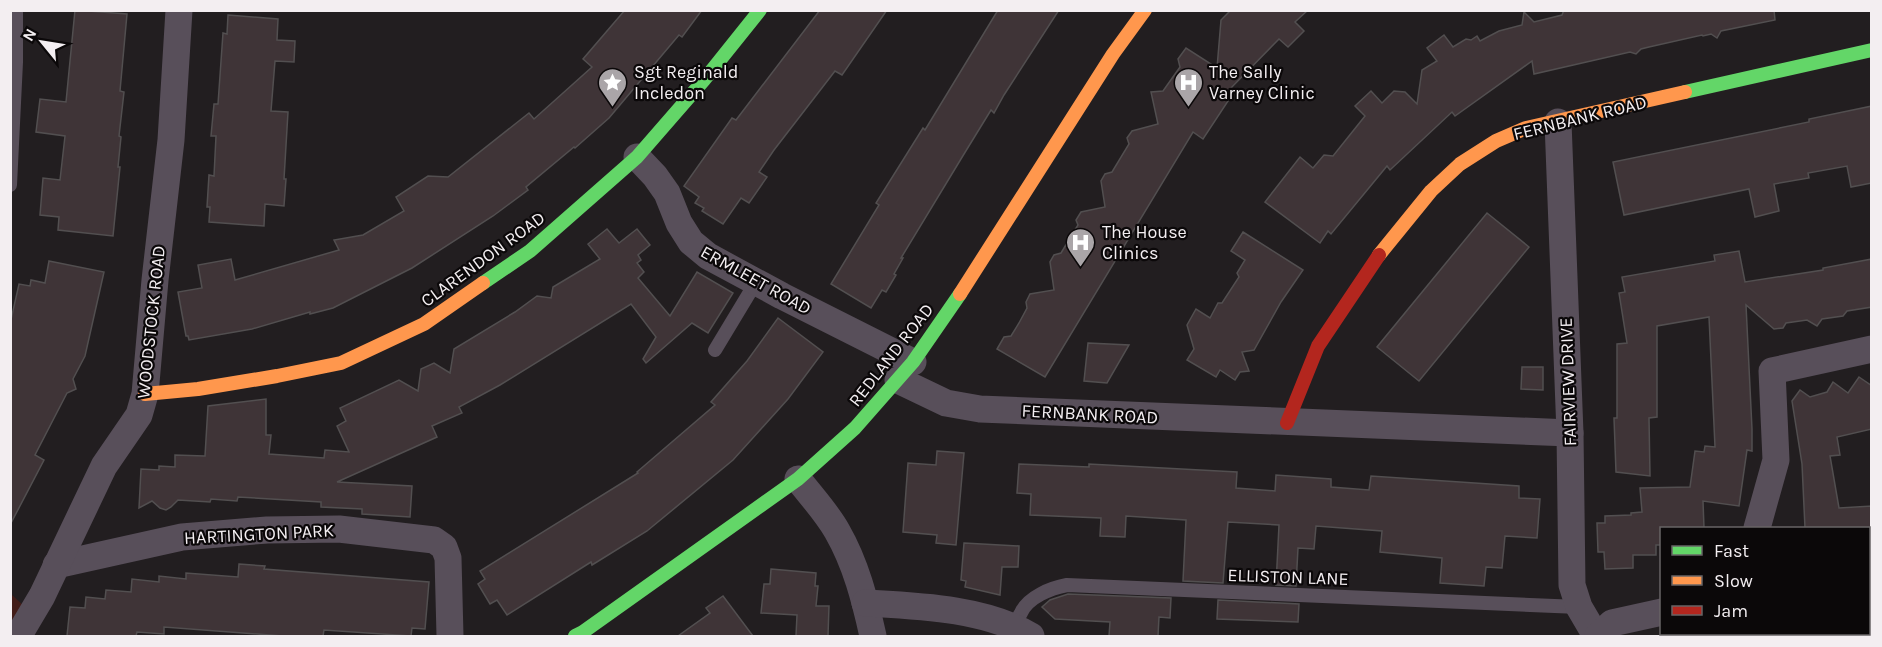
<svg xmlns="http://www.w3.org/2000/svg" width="1882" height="647" font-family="Karla,sans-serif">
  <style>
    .green { fill: #421c18 }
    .building { fill: #3f3437; stroke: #524f50; stroke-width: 1.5 }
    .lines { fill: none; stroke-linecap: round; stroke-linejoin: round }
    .lane { stroke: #584f5a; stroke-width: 14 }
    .street { stroke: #584f5a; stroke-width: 27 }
    .fast { stroke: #63d668; stroke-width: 14 }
    .slow { stroke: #ff974d; stroke-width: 14 }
    .jam { stroke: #b3261e; stroke-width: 14 }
    .labels { text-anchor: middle; stroke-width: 4.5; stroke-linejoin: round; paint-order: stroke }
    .poi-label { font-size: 18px; fill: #f3eef1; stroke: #0b0809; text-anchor: start }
    .street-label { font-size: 18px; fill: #f3eef1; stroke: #0b0809 }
  </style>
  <rect width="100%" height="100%" fill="#221e20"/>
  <path class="green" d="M11,594L25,607L11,629Z"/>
  <g class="building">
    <path d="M75,10L127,14L120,91L124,92L119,136L121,137L118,167H120L113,236L58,230L59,217L40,215L43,178L60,180L65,136L36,132L40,99L66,102Z"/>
    <path d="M625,10H702L682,37L679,35L609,118L575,148L574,147L526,187L528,190L493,216L412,268L333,308L310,314V312L252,329L189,340L188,336H186L178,292L202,288L198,265L231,259L235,280L339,250L334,240L363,235L404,211L396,197L428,176L448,177L529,113L534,119L592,67L583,59Z"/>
    <path d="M820,10H887L842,75L835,71L774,150L759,172L767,177L749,203L741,198L723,224L702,211L704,208L695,203L699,197L684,186L732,118L736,120Z"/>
    <path d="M998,10H1059L1004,95L994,113L991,110L964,154L901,258H903L894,274L896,275L886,292L882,290L871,308L831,284L879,205L876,203L923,128L925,130Z"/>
    <path d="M1231,10H1308L1295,22L1304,31L1288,47L1279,39L1227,92L1232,95L1203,139L1193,132L1045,377L997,349L1004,337L1011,336L1019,323L1027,308L1026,302L1030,294L1054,290L1050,262L1054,255L1061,253L1078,225L1076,220L1081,212L1105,207L1101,181L1105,174L1112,172L1129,144L1127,138L1132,131L1158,124L1151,92L1163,91L1180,67L1178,59L1186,48L1217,68L1221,20Z"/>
    <path d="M1564,10H1774L1775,20L1721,31L1717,38L1711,34L1703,36L1702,35L1649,47L1641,49L1636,54L1630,52L1534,74L1532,61L1455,116L1452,112L1390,170L1387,166L1331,234L1328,231L1320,243L1265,202L1300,157L1313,168L1324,155L1333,156L1365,116L1355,106L1371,91L1382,103L1394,91L1405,92L1417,104L1422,70L1437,61L1427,48L1444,35L1453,47L1466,39L1471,40L1477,36L1480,41L1499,31L1522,25L1524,12L1534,22L1562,15Z"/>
    <path d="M228,15L278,19L277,40L295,41L294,62L275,61L271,111L288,112L284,179H286L284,206L265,204L264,226L209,222L210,207H207L209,175L214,176L216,136H211L214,104H218L223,33L227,34Z"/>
    <path d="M1872,106V183L1851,187L1847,166L1808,173L1809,178L1774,184L1779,211L1755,217L1749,189L1624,215L1613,162L1809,122V119Z"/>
    <path d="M1487,213L1529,247L1419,381L1377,347Z"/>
    <path d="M607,229L619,243L637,229L650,245L638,255L641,260L637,263L644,272L638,278L670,316L697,272L733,293L708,333L692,323L646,363L643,359L656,337L631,304L500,385L459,407L462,413L432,426L437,437L337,482L412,486L410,517L362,514V509L321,507V502L238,497L237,501L211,499L210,502L178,500L171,507L166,510L160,508L152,501L139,508L141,469L159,470V466L175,467V455L205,456L208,406L266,399V435H271L269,454L324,458L325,450L349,452L337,426L346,421L340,408L399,380L418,391L421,369L434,363L450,373L454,349L515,312L537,296L551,298L553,287L600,259L588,244Z"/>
    <path d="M1243,232L1303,270L1281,302L1254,350L1242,352L1249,371L1240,372L1235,380L1220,370L1216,377L1187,360L1194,349L1187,325L1196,309L1210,318L1218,303H1222L1239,277L1237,273L1245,260L1231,251Z"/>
    <path d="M1739,251L1745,282L1823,270V268L1872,259V307L1847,311L1843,316L1822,319L1817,326L1807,320L1786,323L1783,328L1774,329L1746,305L1752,429V451L1747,450L1739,506L1703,501L1704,528H1662V545H1656V555H1633V568L1605,569L1604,552H1598L1597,523H1605V516L1631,515V513L1642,512L1640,488L1690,487L1695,451L1704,452L1705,446L1715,447L1709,317L1657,326V417L1649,418L1650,476L1616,472L1614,418H1617V344L1627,343L1619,293L1625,292L1622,277L1715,261L1714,255Z"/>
    <path d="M49,261L104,272L85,356L73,379L76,389L67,393L35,455L44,460L10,525V324L19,284L30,286L31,280L45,283Z"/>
    <path d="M778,318L823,352L788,399L733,460L647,531L592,565L591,562L507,615L497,600L490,604L478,584L485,579L480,571L638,473L637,472L715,405L711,402L747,361Z"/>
    <path d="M1088,343L1129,345L1107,383L1084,381Z"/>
    <path d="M1522,367H1543V390L1521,389Z"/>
    <path d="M1859,377L1872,386V429L1837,437L1840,455L1830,456L1839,508L1872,506V528H1805L1802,464L1792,401L1800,390L1810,397L1827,392L1833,382L1848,393Z"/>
    <path d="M937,451L964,453L956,545L936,543L937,535L903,532L908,463L936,465Z"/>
    <path d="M1019,464L1089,467V464L1237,472L1236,488L1275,491L1276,475L1331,479V487L1369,490L1371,476L1519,486V498L1540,499L1537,538L1505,536L1502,568L1486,567L1484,586L1440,583L1442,558L1380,552L1382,531L1316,526L1314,549L1298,548L1296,586L1276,585L1279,525L1228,522L1223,583L1183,581L1186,520L1126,516L1125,537L1100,536L1101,518L1030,515L1031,494L1017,493Z"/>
    <path d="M964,543L1019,546L1018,567H1002L1000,595L965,587L966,581L961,580Z"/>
    <path d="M239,564L265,566L264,569L429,582L425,629L412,628L411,636L324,630L323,636H283L164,627V634L137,632L136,636H67L70,607L85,608L86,597L105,599L106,590L131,592L132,579L159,582V576L186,579V573L238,577Z"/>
    <path d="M771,569L816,573L815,586H818L816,606H829L828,636H796L797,615L761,613L764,584H770Z"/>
    <path d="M1068,594L1171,598L1170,618L1159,617L1158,636H1109L1110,622L1055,619L1042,607L1050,600Z"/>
    <path d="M723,596L753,636H678L710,613L706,608Z"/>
    <path d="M1218,600L1299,604L1298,622L1217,619Z"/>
  </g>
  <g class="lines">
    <g class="lane">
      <path d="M10,185L16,62V10"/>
      <path d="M715,350L756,282"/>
      <path d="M1016,627C1017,622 1018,617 1021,613C1028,597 1051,588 1067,585L1579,607"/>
    </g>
    <g class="street">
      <path d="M1558,122L1570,433L1572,585L1579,607L1596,636"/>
      <path d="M637,157L655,176L667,193L679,223L691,242L708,256L782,296L913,362"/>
      <path d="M898,380L946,403L980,409L1570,433"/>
      <path d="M798,479C811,496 827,513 837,531C856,564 865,600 873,636"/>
      <path d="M1757,528L1776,460L1772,371L1872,349"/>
      <path d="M56,565L182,537L267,530L339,529L434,540L444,547L448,558L450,636"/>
      <path d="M1868,577H1872"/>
      <path d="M865,603C918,606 985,608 1031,636"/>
      <path d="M15,636L23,628L42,596L104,466L139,415L145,394L155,280L171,140L179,10"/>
      <path d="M1598,636L1612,623L1662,612"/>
    </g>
    <g class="fast">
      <path d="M1685,92L1872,50"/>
      <path d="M483,283L530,251L637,157L704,80L760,10"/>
      <path d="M575,636L583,632L798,479L855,428L913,362L960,294"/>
    </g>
    <g class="slow">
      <path d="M1379,255L1431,191L1460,164L1496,141L1526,128L1685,92"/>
      <path d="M960,294L1113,54L1145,10"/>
      <path d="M145,394L198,389L277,376L341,363L424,324L483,283"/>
    </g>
    <path class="jam" d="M1287,423L1318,346L1379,255"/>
  </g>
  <defs>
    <symbol id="sight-pin" viewBox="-11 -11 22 30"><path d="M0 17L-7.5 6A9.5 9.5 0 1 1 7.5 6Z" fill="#aaa5a8" stroke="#0b0809"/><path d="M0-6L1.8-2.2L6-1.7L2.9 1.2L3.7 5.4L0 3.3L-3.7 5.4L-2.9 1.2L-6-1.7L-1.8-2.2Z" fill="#fff"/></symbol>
    <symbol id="hospital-pin" viewBox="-11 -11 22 30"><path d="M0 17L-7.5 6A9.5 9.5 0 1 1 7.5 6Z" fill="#aaa5a8" stroke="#0b0809"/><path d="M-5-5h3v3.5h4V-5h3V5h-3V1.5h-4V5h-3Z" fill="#fff"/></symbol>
  </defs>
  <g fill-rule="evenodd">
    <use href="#sight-pin" x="596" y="66" width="33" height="45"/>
    <use href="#hospital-pin" x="1172" y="66" width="33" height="45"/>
    <use href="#hospital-pin" x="1064" y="226" width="33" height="45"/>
  </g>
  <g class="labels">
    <g class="poi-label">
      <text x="634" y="78">Sgt Reginald<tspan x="634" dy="21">Incledon</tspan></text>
      <text x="1209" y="78">The Sally<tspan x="1209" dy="21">Varney Clinic</tspan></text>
      <text x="1102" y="238">The House<tspan x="1102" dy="21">Clinics</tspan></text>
    </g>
    <g class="street-label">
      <text transform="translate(1580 118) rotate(-14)" y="6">FERNBANK ROAD</text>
      <text transform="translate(483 259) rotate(-36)" y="6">CLARENDON ROAD</text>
      <text transform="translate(756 280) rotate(29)" y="6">ERMLEET ROAD</text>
      <text transform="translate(151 322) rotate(-84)" y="6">WOODSTOCK ROAD</text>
      <text transform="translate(891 355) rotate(-52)" y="6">REDLAND ROAD</text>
      <text transform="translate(1568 382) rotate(-92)" y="6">FAIRVIEW DRIVE</text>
      <text transform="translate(1090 414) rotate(3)" y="6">FERNBANK ROAD</text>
      <text transform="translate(259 534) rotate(-3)" y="6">HARTINGTON PARK</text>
      <text transform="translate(1288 577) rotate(2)" y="6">ELLISTON LANE</text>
    </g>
  </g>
  <rect width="1882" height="647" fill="none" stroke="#f3eef1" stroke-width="24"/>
  <rect x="1660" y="527" width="210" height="108" fill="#0b0809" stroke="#686466" stroke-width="1.5"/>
  <rect x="1672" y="546" width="30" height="9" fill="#63d668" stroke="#686466" stroke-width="1.5"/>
  <text x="1714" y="557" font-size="18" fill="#f3eef1">Fast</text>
  <rect x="1672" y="576" width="30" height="9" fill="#ff974d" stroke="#686466" stroke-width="1.5"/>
  <text x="1714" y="587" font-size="18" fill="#f3eef1">Slow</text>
  <rect x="1672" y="606" width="30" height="9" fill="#b3261e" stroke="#686466" stroke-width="1.5"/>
  <text x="1714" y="617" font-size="18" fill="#f3eef1">Jam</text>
  <g transform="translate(42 42) rotate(300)" stroke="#0b0809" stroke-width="4.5" paint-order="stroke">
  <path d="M0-4.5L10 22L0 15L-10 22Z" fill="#f3eef1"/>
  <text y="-9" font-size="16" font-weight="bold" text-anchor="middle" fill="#f3eef1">N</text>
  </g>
</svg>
